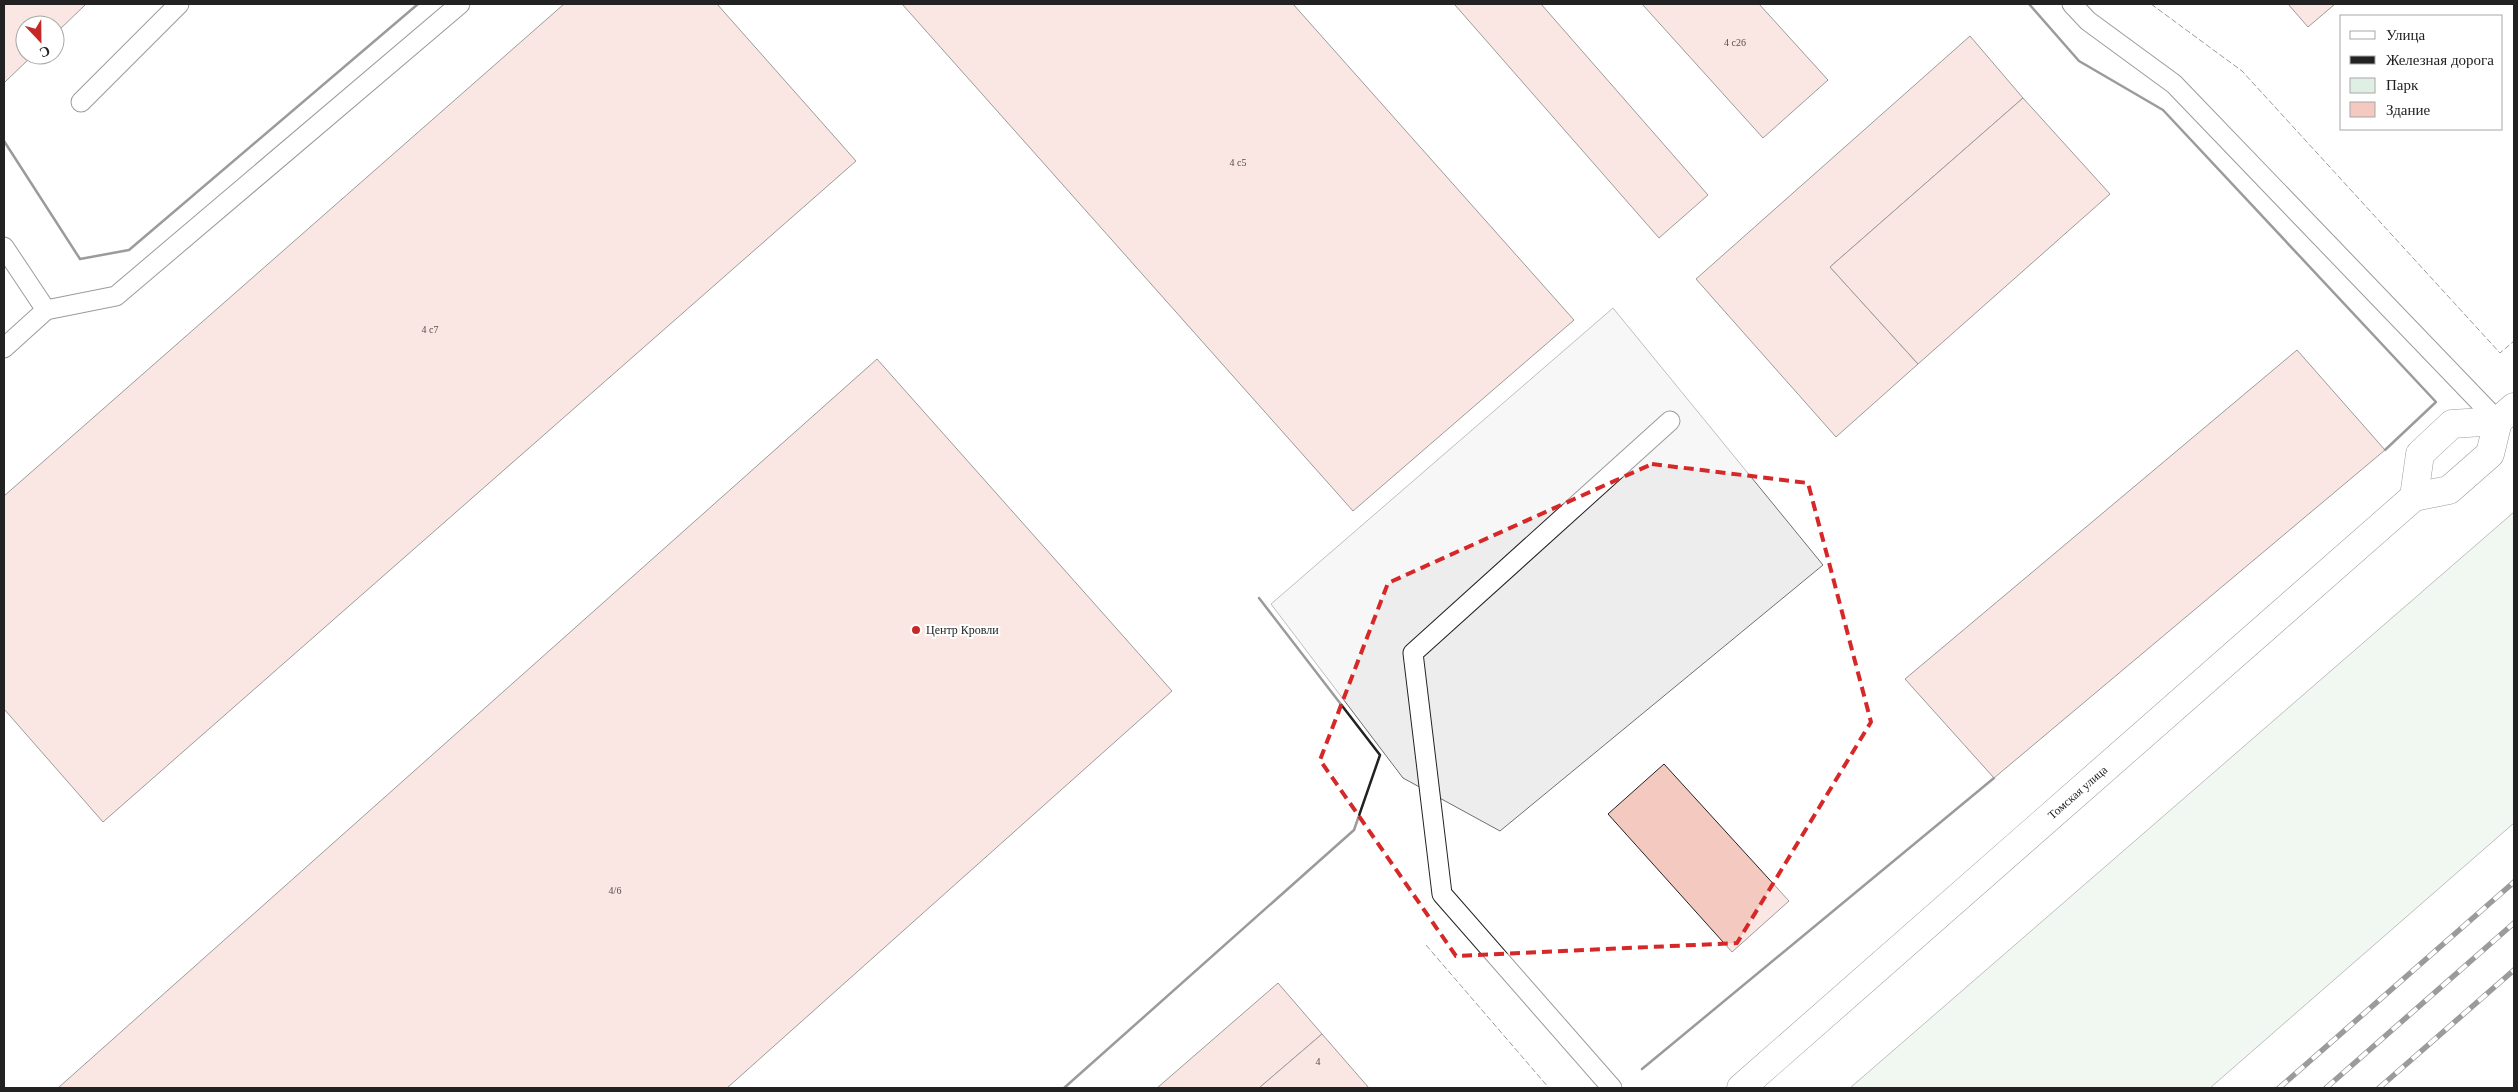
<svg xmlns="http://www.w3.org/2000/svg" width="2518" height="1092" font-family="'Times New Roman',serif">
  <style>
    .green { fill: #e0efe3; stroke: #6f6f6f }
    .parking { fill: #ededed; stroke: #6f6f6f }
    .building { fill: #f3c9c0; stroke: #222 }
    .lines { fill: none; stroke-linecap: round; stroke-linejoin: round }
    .lane-casing { stroke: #222; stroke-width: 21 }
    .street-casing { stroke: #222; stroke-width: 29 }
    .lane { stroke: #fff; stroke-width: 19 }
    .street { stroke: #fff; stroke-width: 28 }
    .rail-casing { stroke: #222; stroke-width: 5.5 }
    .rail { stroke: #fff; stroke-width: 4; stroke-dasharray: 11; stroke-linecap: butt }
    .fence { stroke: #222; stroke-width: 1; stroke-dasharray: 6 2.5; stroke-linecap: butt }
    .wall { stroke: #222; stroke-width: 2.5 }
    .marked { fill: none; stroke: #d62828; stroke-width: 4; stroke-dasharray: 10 6; stroke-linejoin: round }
    .poi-dot { fill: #c62828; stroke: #fff; stroke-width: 2 }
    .labels { text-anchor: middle; stroke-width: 4; stroke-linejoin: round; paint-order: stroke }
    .number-label { font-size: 10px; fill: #564c4a }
    .poi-label { font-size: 12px; fill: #222; stroke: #fff; text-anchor: start }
    .street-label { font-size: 12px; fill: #222; stroke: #fff }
  </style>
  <rect width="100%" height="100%" fill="#fff"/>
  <path class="green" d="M2514,512V823L2210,1088H1850Z"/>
  <path class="parking" d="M1613,308L1823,565L1500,831L1403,778L1271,604Z"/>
  <g class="building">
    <path d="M4,4H86L55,34V25H25V55H33L4,83Z"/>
    <path d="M564,4H717L856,161L103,822L4,709V496Z"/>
    <path d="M902,4H1293L1574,320L1353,511Z"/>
    <path d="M1457,4H1541L1708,195L1659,238L1455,5Z"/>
    <path d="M1642,4H1759L1828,80L1763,138Z"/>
    <path d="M2288,4H2335L2308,27Z"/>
    <path d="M1970,36L2023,98L1830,267L1918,364L1836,437L1696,279Z"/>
    <path d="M2023,98L2110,194L1918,364L1830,267Z"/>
    <path d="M2297,350L2385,450L1994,778L1905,679Z"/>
    <path d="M877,359L1172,691L727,1088H58Z"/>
    <path d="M1664,764L1789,901L1732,952L1608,814Z"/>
    <path d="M1278,983L1322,1034L1259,1088H1157Z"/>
    <path d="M1322,1034L1369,1088H1259Z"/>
  </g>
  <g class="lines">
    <defs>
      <g id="lane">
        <path d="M2072,4L2088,21L2174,84L2498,421"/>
        <path d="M81,102L179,4"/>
        <path d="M4,247L46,310"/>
        <path d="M4,348L46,310L116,296L460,4"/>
        <path d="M1612,1088L1442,894L1413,653L1670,421"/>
      </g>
      <g id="street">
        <path d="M2414,497L2420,454L2452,424L2498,421L2514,407"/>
        <path id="s1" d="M1741,1088L2414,497L2449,490L2490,454L2498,421"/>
      </g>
    </defs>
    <use href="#lane" class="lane-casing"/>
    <use href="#street" class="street-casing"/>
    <use href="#lane" class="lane"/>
    <use href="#street" class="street"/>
    <defs>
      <g id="rail">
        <path d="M2279,1088L2514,882"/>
        <path d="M2326,1088L2514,923"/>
        <path d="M2379,1088L2514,970"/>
      </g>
    </defs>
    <use href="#rail" class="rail-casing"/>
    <use href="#rail" class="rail"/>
    <g class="fence">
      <path d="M2151,4L2242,71L2500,353L2514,341"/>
      <path d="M1426,945L1549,1088"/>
    </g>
    <g class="wall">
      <path d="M2029,4L2079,61L2163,110L2436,402L2385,450"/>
      <path d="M4,141L80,259L129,250L418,4"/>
      <path d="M1642,1069L1994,778"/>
      <path d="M1064,1088L1354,830L1380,755L1259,598"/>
    </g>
  </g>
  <path d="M0 0H2518V1092H0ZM1652,464L1808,483L1871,722L1737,943L1456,956L1320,760L1388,583Z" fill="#fff" fill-opacity=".55" fill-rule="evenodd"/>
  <path class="marked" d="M1652,464L1808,483L1871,722L1737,943L1456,956L1320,760L1388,583Z"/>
  <circle class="poi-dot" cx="916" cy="630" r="5"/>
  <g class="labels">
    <g class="number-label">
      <text x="1735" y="46">4 с26</text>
      <text x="1238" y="166">4 с5</text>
      <text x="430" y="333">4 с7</text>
      <text x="615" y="894">4/6</text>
      <text x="1318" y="1065">4</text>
    </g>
    <g class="poi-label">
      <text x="926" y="634">Центр Кровли</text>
    </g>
    <g class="street-label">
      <text dy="4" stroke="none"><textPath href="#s1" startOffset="448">Томская улица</textPath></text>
    </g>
  </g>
  <rect width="2518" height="1092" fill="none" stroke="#222222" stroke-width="10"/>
  <rect x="2340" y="15" width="162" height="115" fill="#ffffff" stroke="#a7a7a7"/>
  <rect x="2350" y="31" width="25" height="8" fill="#ffffff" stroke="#a7a7a7"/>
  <text x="2386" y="40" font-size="15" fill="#222222">Улица</text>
  <rect x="2350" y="56" width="25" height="8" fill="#222222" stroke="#a7a7a7"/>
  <text x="2386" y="65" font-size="15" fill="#222222">Железная дорога</text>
  <rect x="2350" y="78" width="25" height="15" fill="#e0efe3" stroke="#a7a7a7"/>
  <text x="2386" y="90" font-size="15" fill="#222222">Парк</text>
  <rect x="2350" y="102" width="25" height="15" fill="#f3c9c0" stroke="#a7a7a7"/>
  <text x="2386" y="115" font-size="15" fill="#222222">Здание</text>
  <g transform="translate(40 40) rotate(158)"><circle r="24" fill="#ffffff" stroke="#a7a7a7"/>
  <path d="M0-4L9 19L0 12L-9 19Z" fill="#c62828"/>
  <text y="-8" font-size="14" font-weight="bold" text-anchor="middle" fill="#222222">С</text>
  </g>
</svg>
